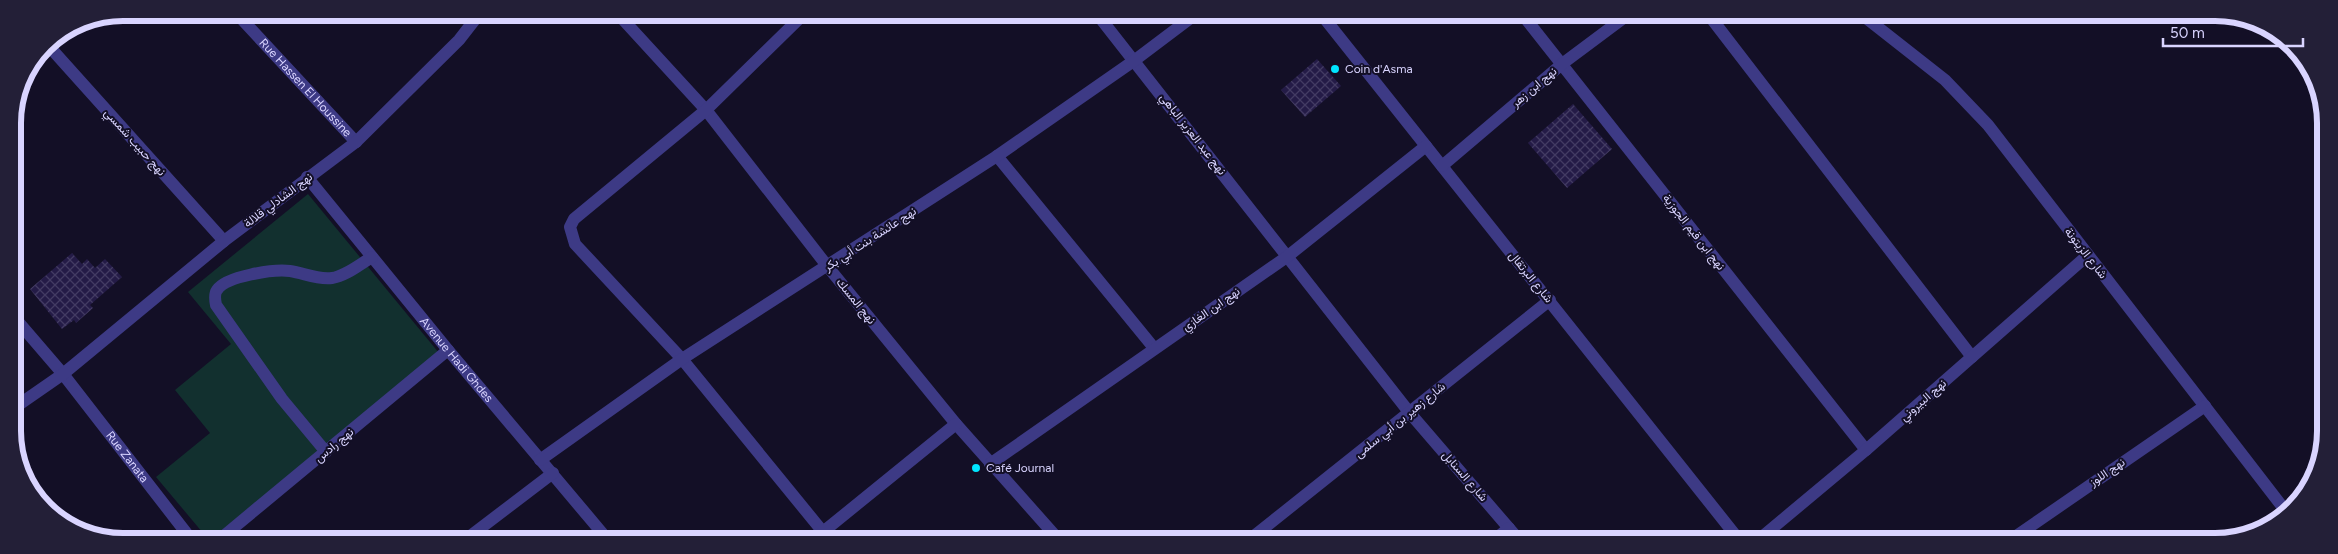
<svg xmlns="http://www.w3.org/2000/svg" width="2338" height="554" font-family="Figtree,Vazirmatn,sans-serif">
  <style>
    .green { fill: #12302f }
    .building { fill: url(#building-cross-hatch) }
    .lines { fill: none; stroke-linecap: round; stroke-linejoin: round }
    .minor { stroke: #3d3a85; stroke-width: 12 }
    .poi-dot { fill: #00e5ff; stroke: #130f26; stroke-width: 2 }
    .labels { text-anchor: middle; stroke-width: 4; stroke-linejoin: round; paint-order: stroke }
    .poi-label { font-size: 12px; fill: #d9d4ff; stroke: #130f26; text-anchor: start }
    .street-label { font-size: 12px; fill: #d9d4ff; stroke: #130f26 }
    .rim { fill: none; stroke: #d9d4ff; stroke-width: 6 }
  </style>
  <defs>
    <pattern id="building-cross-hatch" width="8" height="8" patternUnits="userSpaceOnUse" patternTransform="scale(1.25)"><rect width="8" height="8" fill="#241b47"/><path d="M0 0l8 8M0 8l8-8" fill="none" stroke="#433b63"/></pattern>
  </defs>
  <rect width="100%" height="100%" fill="#130f26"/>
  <path class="green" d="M308,194L439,353L211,539H208L156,477L210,433L175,390L231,344L188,292Z"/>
  <g class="building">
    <path d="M1317,59L1341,86L1305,117L1281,90Z"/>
    <path d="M1573,104L1612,149L1567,188L1528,143Z"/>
    <path d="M72,253L82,264L87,259L95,268L105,259L122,277L90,305L93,308L76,323L74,320L62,329L30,289Z"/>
  </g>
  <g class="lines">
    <g class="minor">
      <path id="s1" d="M236,13L356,142"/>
      <path d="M617,13L706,110L828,267L956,424L1059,540"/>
      <path d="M805,13L706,110L574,219L570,227L575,244L682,359L823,532"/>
      <path d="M1097,14L1409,412L1520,541"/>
      <path d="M1321,14L1740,541"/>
      <path d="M1522,14L1866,450"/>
      <path d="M1708,14L1972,357"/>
      <path d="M1861,14L1945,80L1988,125L2288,514"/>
      <path d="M47,44L224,241"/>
      <path d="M997,156L1154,348"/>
      <path d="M1442,166L1562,64L1629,14"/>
      <path id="s2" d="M307,177L448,350L608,540"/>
      <path id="s3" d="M14,317L63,374L191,539"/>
      <path d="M14,408L63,374L224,241L356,142L459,40L480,13"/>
      <path d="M326,452L282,399L216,305C215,300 214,294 217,290C226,276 274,269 290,271C304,273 317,280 332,278C346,276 360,264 372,257"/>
      <path d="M540,460L682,359L997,156L1135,60L1196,14"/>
      <path d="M990,464L1288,256L1426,146"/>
      <path d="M220,539L448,350"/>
      <path d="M465,540L553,473"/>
      <path d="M813,540L956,424"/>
      <path d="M1249,540L1550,300"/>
      <path d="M1493,541L1509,528"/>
      <path d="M1757,541L1866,450L2088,255"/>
      <path d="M2009,541L2205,406"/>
    </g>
  </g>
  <g class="poi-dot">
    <circle cx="1335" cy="69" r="5"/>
    <circle cx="976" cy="468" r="5"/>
  </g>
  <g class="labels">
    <g class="poi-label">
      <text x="1345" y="73">Coin d'Asma</text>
      <text x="986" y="472">Café Journal</text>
    </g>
    <g class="street-label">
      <text transform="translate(1534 87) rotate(-40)" y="4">نهج ابن زهر</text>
      <text dy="4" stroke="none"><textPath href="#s1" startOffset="102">Rue Hassen El Houssine</textPath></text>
      <text transform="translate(1193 134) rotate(52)" y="4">نهج عبد العزيز الباهي</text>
      <text transform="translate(135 142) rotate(48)" y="4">نهج حبيب شمسي</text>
      <text transform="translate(278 200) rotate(-37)" y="4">نهج الشادلي قلالة</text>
      <text transform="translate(1694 232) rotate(52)" y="4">نهج ابن قيم الجوزية</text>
      <text transform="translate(870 239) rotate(-33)" y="4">نهج عائشة بنت أبي بكر</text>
      <text transform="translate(2086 253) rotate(52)" y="4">شارع الزيتونة</text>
      <text transform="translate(1531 277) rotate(51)" y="4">شارع البرتقال</text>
      <text transform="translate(856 301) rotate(51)" y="4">نهج المسك</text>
      <text transform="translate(1211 309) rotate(-35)" y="4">نهج ابن الغازي</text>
      <text dy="4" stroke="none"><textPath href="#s2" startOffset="236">Avenue Hadi Ghdes</textPath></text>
      <text transform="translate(1923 400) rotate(-41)" y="4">نهج البيروني</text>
      <text transform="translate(1400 420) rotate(-39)" y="4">شارع زهير بن أبي سلمى</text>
      <text transform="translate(334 445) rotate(-40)" y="4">نهج رادس</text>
      <text dy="4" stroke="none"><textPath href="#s3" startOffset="180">Rue Zanata</textPath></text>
      <text transform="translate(2107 472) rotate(-34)" y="4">نهج اللوز</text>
      <text transform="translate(1465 476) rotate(49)" y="4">شارع السنابل</text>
    </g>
  </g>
  <path d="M0 0H2338V554H0ZM123 21H2215A102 102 0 0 1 2317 123V431A102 102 0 0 1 2215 533H123A102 102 0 0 1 21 431V123A102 102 0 0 1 123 21Z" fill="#231f37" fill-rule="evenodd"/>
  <path class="rim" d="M123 21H2215A102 102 0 0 1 2317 123V431A102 102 0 0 1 2215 533H123A102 102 0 0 1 21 431V123A102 102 0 0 1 123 21Z"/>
  <path d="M2163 38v8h140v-8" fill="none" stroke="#d9d4ff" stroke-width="2.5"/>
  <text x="2170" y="38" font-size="15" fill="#d9d4ff" stroke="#130f26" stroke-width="4" paint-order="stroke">50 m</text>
</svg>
